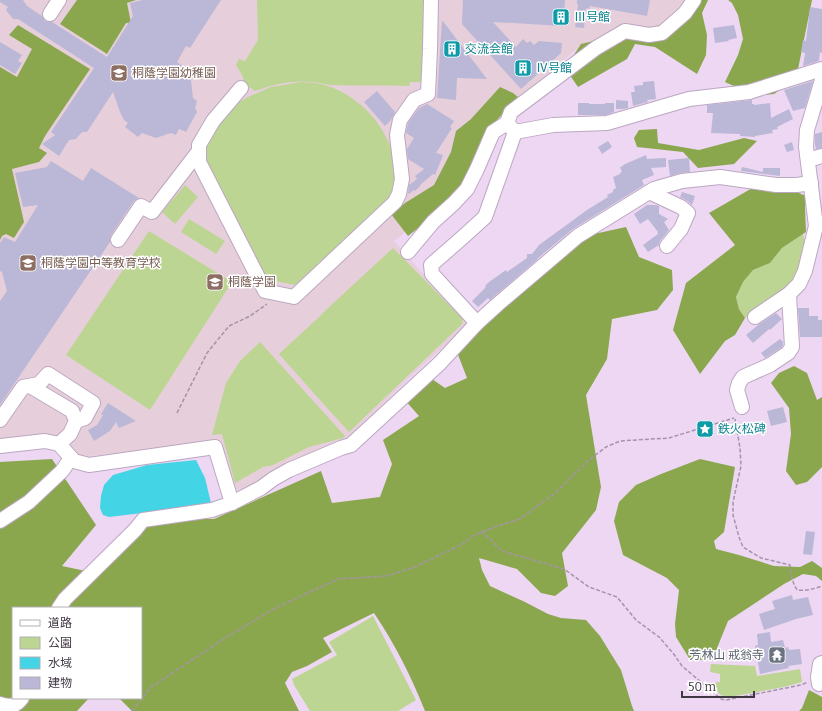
<svg xmlns="http://www.w3.org/2000/svg" width="822" height="711" font-family="Bitter,'Noto Sans JP',serif">
  <style>
    .education { fill: #e6cfda }
    .green { fill: #bdd593 }
    .forest { fill: #8aa74e }
    .water { fill: #43d5e5 }
    .building { fill: #bbb8d7 }
    .lines { fill: none; stroke-linecap: round; stroke-linejoin: round }
    .minor-casing { stroke: #bca7c2; stroke-width: 16 }
    .path { stroke: #a594a9; stroke-width: 1.5; stroke-dasharray: 4 2; stroke-linecap: butt }
    .minor { stroke: #fff; stroke-width: 14 }
    .labels { text-anchor: middle; stroke-width: 3; stroke-linejoin: round; paint-order: stroke }
    .culture-label { font-size: 12px; fill: #0d838f; stroke: #fff; text-anchor: start }
    .education-label { font-size: 12px; fill: #785e54; stroke: #fff; text-anchor: start }
    .worship-label { font-size: 12px; fill: #5b616d; stroke: #fff; text-anchor: end }
  </style>
  <rect width="100%" height="100%" fill="#edd7f3"/>
  <path class="education" d="M0,0H689L656,32L581,45L482,131L443,201L394,241L468,324L406,381L349,438L278,469L242,490L235,489L222,443L78,457L55,435L0,440Z"/>
  <g class="green">
    <path d="M257,0H427L425,82H410L409,86C383,85 357,86 331,85C325,85 319,82 313,82C292,80 275,84 255,91L245,84L242,75L236,65L239,59L245,61L258,40Z"/>
    <path d="M301,82C306,82 311,83 316,83C348,89 375,112 388,141C393,152 397,164 397,176C397,183 393,191 391,197L295,285L265,279L205,164V150L215,127L234,105L248,97L271,87Z"/>
    <path d="M185,185L198,197L175,224L162,212Z"/>
    <path d="M189,219L225,241L216,254L181,232Z"/>
    <path d="M149,231L232,282L150,410L66,355Z"/>
    <path d="M803,234L807,248L801,272L776,300L745,318L739,309L736,297L743,282L753,270L770,263L782,248Z"/>
    <path d="M393,248L463,319L462,324L349,432L319,399L279,354L318,318L327,309Z"/>
    <path d="M260,342L345,436L343,438L309,447L273,465L263,467L235,483L222,434L212,435L226,383L240,361Z"/>
    <path d="M373,616L416,700L398,711H310L294,685L292,679L337,655L329,642Z"/>
    <path d="M711,664L755,666L757,676L800,669L802,682L784,687L730,697C718,696 717,692 712,683L720,682V674L710,672Z"/>
  </g>
  <g class="forest">
    <path d="M77,0H136L127,3L131,23H126L107,54L60,24Z"/>
    <path d="M699,0H708L702,13L707,35L706,55L697,74L655,47L635,44L627,59L578,87L565,68L581,44L677,21Z"/>
    <path d="M728,0H812L796,79L774,94L756,96L725,82L738,55L743,39L738,15L732,3Z"/>
    <path d="M18,25L90,69L45,136L39,148L47,153L39,162L12,169L24,222L14,238L6,234L2,236L0,240V67L17,77L32,49L9,35Z"/>
    <path d="M500,87L513,93L518,97L487,131L468,176L453,201L408,236L391,214L405,203L434,185L451,152L456,131L471,119Z"/>
    <path d="M657,129L658,143L699,150L744,138L757,141L734,164L698,168L683,152L637,147L634,138L639,130Z"/>
    <path d="M754,187L789,189L806,196L805,208L806,232L782,248L770,263L753,270L743,282L736,297L739,309L745,318L735,335L725,341L700,374L673,330L686,283L735,245L709,213Z"/>
    <path d="M626,227L639,257L672,270L673,290L657,310L612,319L607,359L586,395L601,487L596,510L562,553L568,586L555,596L541,593L517,569L479,558L482,570L490,586L525,602L548,614L561,618L586,620L600,636L621,670L632,706L634,711H425C411,676 395,644 374,613L323,638L332,652L307,666L292,672L285,683L299,711H132L119,698H141V608H13V698H92L88,699L77,711H0V462L52,459L96,525L62,566L100,574L145,523L177,518L214,519L321,471L332,503L380,497L392,464L383,440L419,416L404,399L429,377L445,388L467,378L457,352L543,260L594,234Z"/>
    <path d="M794,366L807,373L817,400L822,397V467L807,482L796,485L786,471L791,434L789,408L771,383L779,373Z"/>
    <path d="M700,459L735,467L724,532L714,541L716,549L739,555L774,566L800,567L812,561L822,568V581L816,576L803,574L784,584L728,621L715,653L701,660L689,658L676,637L675,624L679,590L667,578L623,555L614,521L619,502L636,485L661,474Z"/>
    <path d="M809,690L822,697V711H799L802,708Z"/>
  </g>
  <path class="water" d="M196,460L205,478L211,503L209,505L109,517L103,515L100,508L101,496L104,485L113,475L147,465Z"/>
  <g class="building">
    <path d="M0,0H23L27,6L42,16L45,21L49,22H52L107,57L133,16L130,3L143,0H221L190,48L186,46L177,62L184,67L183,69L191,80L193,98L197,101L195,108L197,112L186,132L179,129L176,135L171,133L156,138L142,133L138,137L125,127L128,123L124,120L120,112L113,92L87,132H82L76,139L69,140L59,156L42,144L55,135L51,132L94,68L18,19H13L6,10L8,7L0,2Z"/>
    <path d="M463,0H565L563,26L493,22L516,47L523,39L527,43L530,41L534,45L539,41L562,43L561,53L521,89L462,24Z"/>
    <path d="M577,0H650L647,16L590,6L589,9L586,8L584,28L575,27L578,5L577,4Z"/>
    <path d="M810,7L822,9V53L820,52L819,61L803,66L805,53L801,52L803,40L806,41Z"/>
    <path d="M442,20L487,79L457,78L456,100L437,98Z"/>
    <path d="M734,25L737,38L728,40L729,41L715,43L713,28Z"/>
    <path d="M0,42L22,55L18,61L22,63L15,74L0,65Z"/>
    <path d="M654,81L656,99L647,100L648,102L633,106L631,92H635L634,86L643,85V82Z"/>
    <path d="M813,81L805,108L793,111L784,90Z"/>
    <path d="M377,91L395,112L391,120L385,126L364,102Z"/>
    <path d="M616,100L628,101V108L623,109H616Z"/>
    <path d="M752,100V104H754V105L770,103L771,118L789,109L793,119L777,127L778,129L772,130L773,133L755,136V137L740,136V134L711,133L713,113H707V105Z"/>
    <path d="M578,103H589V104H605V103H614V112L606,115H578Z"/>
    <path d="M427,104L454,121L450,127L452,128L436,153L443,155L435,175L433,174L420,185H421L415,191L414,190L409,194L408,193L409,185L417,179L415,176L424,169L408,159L407,149L414,138L406,133L408,123L419,108Z"/>
    <path d="M822,132V148L816,149L815,144V134Z"/>
    <path d="M608,141L612,147L602,154L598,147Z"/>
    <path d="M792,142L794,150L787,152L784,145Z"/>
    <path d="M646,155L647,159L666,158V167L651,168L654,175L642,180L644,185L573,229L537,259H538L490,300L488,298L478,307L472,301L486,287L485,286L489,282L506,270L507,272L527,258V254H532L539,245L587,210L608,197L607,195L613,192V190L616,188L613,177L620,174V173L622,172L620,167L623,166V165Z"/>
    <path d="M689,158L690,172L680,173L670,176L668,160Z"/>
    <path d="M51,161L83,181L91,168L139,198L134,201L111,235L110,239V242L0,405V301L7,291L2,272L0,271V243L4,237L15,242L38,205L23,207L15,173L47,167Z"/>
    <path d="M742,167L763,172V168H780V176L741,171Z"/>
    <path d="M682,192L695,196L692,205L686,200L680,197Z"/>
    <path d="M647,205H656L659,206V214L668,219L664,222L669,230L660,241L659,245L648,252L643,245L658,234L657,233L658,232L648,219L640,224L634,214Z"/>
    <path d="M798,308H809V316H818V320H822V337H800Z"/>
    <path d="M776,313L782,319L770,330L769,329L753,343L746,335L758,325Z"/>
    <path d="M780,339L783,342V345L782,347L765,358L761,353Z"/>
    <path d="M108,403L136,421L119,428L116,422L110,431L94,441L88,430L97,425L103,415L101,414Z"/>
    <path d="M783,407L787,422L771,426L767,411Z"/>
    <path d="M806,531L815,532L812,555L803,554Z"/>
    <path d="M792,595L793,600L808,597L813,615L796,619L764,630L759,614L775,609L772,601Z"/>
    <path d="M770,632L771,642L783,640L785,648L788,647L789,650L800,649L802,664L788,666L789,668L760,674L755,646L758,645L757,634Z"/>
  </g>
  <g class="lines">
    <defs>
      <g id="minor">
        <path d="M50,14L59,0"/>
        <path d="M241,88L213,121L199,145V162L265,291L294,297L395,202L399,194L402,179L397,135L400,120L414,100L428,94L430,49L431,0"/>
        <path d="M515,132L553,125L607,123L689,99L749,92L822,69"/>
        <path d="M515,132L507,123L511,112L596,48L625,31L649,35L662,33L685,13L694,0"/>
        <path d="M808,160L822,156"/>
        <path d="M649,192L681,207L688,213L681,229L667,246"/>
        <path d="M118,240L141,206L152,212L199,151"/>
        <path d="M408,252L433,222L454,203L467,189L477,169L493,132L507,123"/>
        <path d="M755,317L789,294L799,284L805,271L816,226L806,147L807,130L822,80"/>
        <path d="M477,323L432,274L431,265L463,237L485,217L515,132"/>
        <path d="M30,386L72,411L76,421L70,434L59,444"/>
        <path d="M742,407L737,390L739,383L743,377L770,365L788,353L792,347L789,294"/>
        <path d="M0,420L23,387L39,384L48,374L93,403L85,418L76,421"/>
        <path d="M0,446L45,441L59,444L74,461L89,465L215,447L232,503"/>
        <path d="M0,521L29,502L62,471L71,458"/>
        <path d="M59,608L65,599L135,530L143,520L212,510L232,503L261,488L273,479L289,470L341,448L351,445L440,363L477,323L498,304L578,236L654,189L682,181L720,177L776,185H797L811,183"/>
        <path d="M819,684L818,677L820,664L822,663"/>
        <path d="M0,704C11,707 15,707 22,698"/>
      </g>
    </defs>
    <use href="#minor" class="minor-casing"/>
    <g class="path">
      <path d="M177,413L207,353L229,326L250,316L267,304"/>
      <path d="M735,419L740,448L741,466L733,502V515L739,537L743,547L751,552L761,558L790,565C791,574 792,582 797,590C806,591 814,589 822,586"/>
      <path d="M481,531L502,551L564,569L589,587L617,597L636,620L659,637L673,653L682,666L721,699L726,700L801,685L808,682"/>
      <path d="M132,711L151,687L230,635L275,608L338,579L386,576L415,567L461,545L473,536L500,525L520,519L555,493L589,460L606,447L620,441L669,438L734,418"/>
    </g>
    <use href="#minor" class="minor"/>
  </g>
  <defs>
    <symbol id="building-square" viewBox="-11 -11 22 22"><rect x="-9" y="-9" width="18" height="18" rx="4" fill="#0f9aa8" stroke="#fff"/><path d="M-4-6H4V6H1V3H-1V6H-4ZM-2.5-4.3h1.7v1.8h-1.7ZM.8-4.3h1.7v1.8H.8ZM-2.5-1h1.7V.8h-1.7ZM.8-1h1.7V.8H.8Z" fill="#fff"/></symbol>
    <symbol id="school-square" viewBox="-11 -11 22 22"><rect x="-9" y="-9" width="18" height="18" rx="4" fill="#8d6e63" stroke="#fff"/><path d="M0-5L7-2L0 1L-7-2ZM-4 1L0 2.5L4 1V4Q0 6-4 4Z" fill="#fff"/></symbol>
    <symbol id="sight-square" viewBox="-11 -11 22 22"><rect x="-9" y="-9" width="18" height="18" rx="4" fill="#0f9aa8" stroke="#fff"/><path d="M0-6L1.8-2.2L6-1.7L2.9 1.2L3.7 5.4L0 3.3L-3.7 5.4L-2.9 1.2L-6-1.7L-1.8-2.2Z" fill="#fff"/></symbol>
    <symbol id="temple-square" viewBox="-11 -11 22 22"><rect x="-9" y="-9" width="18" height="18" rx="4" fill="#6b7280" stroke="#fff"/><path d="M0-6L5-2H3V0L6.5 2.5H4V6H1.5V3h-3V6H-4V2.5H-6.5L-3 0V-2H-5Z" fill="#fff"/></symbol>
  </defs>
  <g fill-rule="evenodd">
    <use href="#building-square" x="551" y="7" width="20" height="20"/>
    <use href="#building-square" x="442" y="39" width="20" height="20"/>
    <use href="#building-square" x="513" y="58" width="20" height="20"/>
    <use href="#school-square" x="109" y="63" width="20" height="20"/>
    <use href="#school-square" x="18" y="253" width="20" height="20"/>
    <use href="#school-square" x="205" y="272" width="20" height="20"/>
    <use href="#sight-square" x="695" y="419" width="20" height="20"/>
    <use href="#temple-square" x="767" y="645" width="20" height="20"/>
  </g>
  <g class="labels">
    <g class="culture-label">
      <text x="574" y="21">Ⅲ号館</text>
      <text x="465" y="53">交流会館</text>
      <text x="536" y="72">Ⅳ号館</text>
      <text x="718" y="433">鉄火松碑</text>
    </g>
    <g class="education-label">
      <text x="132" y="77">桐蔭学園幼稚園</text>
      <text x="41" y="267">桐蔭学園中等教育学校</text>
      <text x="228" y="286">桐蔭学園</text>
    </g>
    <g class="worship-label">
      <text x="764" y="659">芳林山 戒翁寺</text>
    </g>
  </g>
  <rect x="12" y="607" width="130" height="92" fill="#ffffff" stroke="#b2afb3"/>
  <rect x="20" y="620" width="20" height="6" fill="#ffffff" stroke="#b2afb3"/>
  <text x="48" y="627" font-size="12" fill="#3f3742">道路</text>
  <rect x="20" y="637" width="20" height="12" fill="#bdd593" stroke="#b2afb3"/>
  <text x="48" y="647" font-size="12" fill="#3f3742">公園</text>
  <rect x="20" y="657" width="20" height="12" fill="#43d5e5" stroke="#b2afb3"/>
  <text x="48" y="667" font-size="12" fill="#3f3742">水域</text>
  <rect x="20" y="677" width="20" height="12" fill="#bbb8d7" stroke="#b2afb3"/>
  <text x="48" y="687" font-size="12" fill="#3f3742">建物</text>
  <path d="M682 691v6h72v-6" fill="none" stroke="#3f3742" stroke-width="2"/>
  <text x="688" y="691" font-size="12" fill="#3f3742" stroke="#ffffff" stroke-width="3" paint-order="stroke">50 m</text>
</svg>
